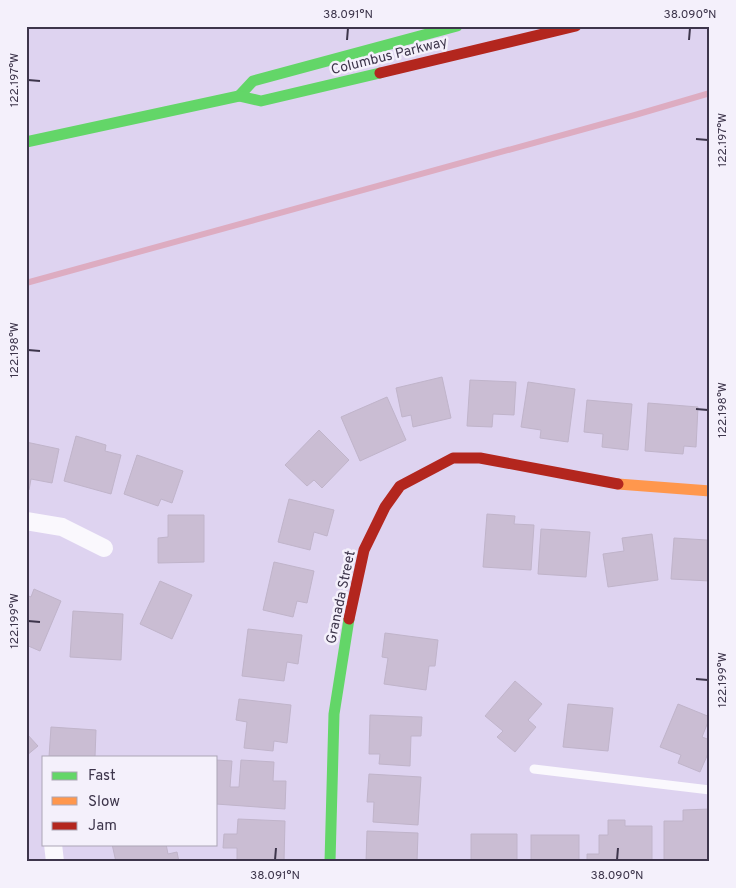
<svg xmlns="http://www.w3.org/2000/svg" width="736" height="888" font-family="Overpass,sans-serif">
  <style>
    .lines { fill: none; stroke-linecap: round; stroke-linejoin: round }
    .stream { stroke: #ddacc1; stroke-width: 6 }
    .building { fill: #cabdd3; stroke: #c0b4ca }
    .lane { stroke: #faf8fd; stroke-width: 9 }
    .street { stroke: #faf8fd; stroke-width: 18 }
    .fast { stroke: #63d668; stroke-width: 11 }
    .slow { stroke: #ff974d; stroke-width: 11 }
    .jam { stroke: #b3261e; stroke-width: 11 }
    .ticks { fill: none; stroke: #3d354b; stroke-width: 2 }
    .labels { text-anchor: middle; stroke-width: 5; stroke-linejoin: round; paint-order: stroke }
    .street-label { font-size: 14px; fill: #3d354b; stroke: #f4f0fb }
    .neatline { fill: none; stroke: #3d354b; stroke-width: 2 }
    .ticks-label { font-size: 12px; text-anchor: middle; fill: #3d354b }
  </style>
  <rect width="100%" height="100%" fill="#ded3f0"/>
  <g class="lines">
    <path class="stream" d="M26,283L635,115L710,93"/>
  </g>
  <g class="building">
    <path d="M442,377L451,418L413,427L411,415L402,417L396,388Z"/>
    <path d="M470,380L516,382L514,415L493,414L492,427L467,426Z"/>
    <path d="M528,382L575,389L568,442L540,438L541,430L521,427Z"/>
    <path d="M387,397L406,440L360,461L341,417Z"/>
    <path d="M587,400L632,404L628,450L602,447L603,434L584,432Z"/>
    <path d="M648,403L698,407L696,447L684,446L683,454L645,451Z"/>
    <path d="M319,430L349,460L322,488L314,480L307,486L285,465Z"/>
    <path d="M76,436L106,445L105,451L121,455L111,494L64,481Z"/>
    <path d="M26,442L59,449L52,483L31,479L29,490L26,489Z"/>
    <path d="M137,455L183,471L172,503L161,499L158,506L124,494Z"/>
    <path d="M289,499L334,510L327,536L314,532L310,550L278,542Z"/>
    <path d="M487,514L515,516L514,524L534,525L531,570L483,567Z"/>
    <path d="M168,515H204V562L158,563V538L168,537Z"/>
    <path d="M541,529L590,532L586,577L538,574Z"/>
    <path d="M652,534L658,580L608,587L603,554L624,551L622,538Z"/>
    <path d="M674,538L707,540V550H710V581L671,579Z"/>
    <path d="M274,562L314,571L307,603L297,601L293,617L263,610Z"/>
    <path d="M160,581L192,595L172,639L140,624Z"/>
    <path d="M34,589L61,601L40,651L26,645V595L31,597Z"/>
    <path d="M73,611L123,614L121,660L70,657Z"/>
    <path d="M248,629L302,635L298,664L287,662L284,681L242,676Z"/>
    <path d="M385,633L438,640L435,666H429L426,690L384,684L388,658L382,657Z"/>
    <path d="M515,681L542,704L528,720L536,727L515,752L497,737L503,731L485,716Z"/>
    <path d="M239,699L291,705L287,743L274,741L273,751L244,748L247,722L236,720Z"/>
    <path d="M568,704L613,708L608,751L563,747Z"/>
    <path d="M678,704L710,717L702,737L710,740V749L700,772L678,763L681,755L660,747Z"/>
    <path d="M370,715L422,717L421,736H411L410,766L379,764L380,754H369Z"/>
    <path d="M51,727L96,730L95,757H49Z"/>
    <path d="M26,733L38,746L26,756Z"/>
    <path d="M216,760L232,761L230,787H239L241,760L274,762L273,781H286L285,809L216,804Z"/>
    <path d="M369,774L421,777L418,825L373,822L374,802H367Z"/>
    <path d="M710,809V862H664V821H683V810Z"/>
    <path d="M238,819L285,821L284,862H237V848H223L224,834H237Z"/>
    <path d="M608,820H625V826H652V862H587V854H599V835H608Z"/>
    <path d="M367,831L418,833L417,862H366Z"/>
    <path d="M471,834H517V862H468V860H471Z"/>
    <rect x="531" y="835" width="48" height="27"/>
    <path d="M112,844H166L168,854L177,852L179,862H116Z"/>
  </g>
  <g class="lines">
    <path class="lane" d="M534,769L710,790"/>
    <g class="street">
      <path d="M26,521L62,527L104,548"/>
      <path d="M53,844L55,862"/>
    </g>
    <g class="fast">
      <path d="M239,96L253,81L457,26"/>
      <path d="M26,142L239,96L261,101L380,73"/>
      <path d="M330,862L334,714L349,619"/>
    </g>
    <path class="slow" d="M618,484L710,491"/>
    <g class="jam">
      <path d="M380,73L576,26"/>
      <path d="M349,619L364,550L385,507L400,486L453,458H480L618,484"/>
    </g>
  </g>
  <path class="ticks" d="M347,40L348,28M689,40L690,28M28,80L40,81M696,139L708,140M28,350L40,351M696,409L708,410M28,621L40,622M696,679L708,680M275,860L276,848M617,860L618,848"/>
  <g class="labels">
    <g class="street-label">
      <text transform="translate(389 55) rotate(-14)" y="5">Columbus Parkway</text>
      <text transform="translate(340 597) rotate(-78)" y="5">Granada Street</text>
    </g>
  </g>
  <rect width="736" height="888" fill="none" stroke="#f4f0fb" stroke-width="55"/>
  <rect x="42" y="756" width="175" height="90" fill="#f4f0fb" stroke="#aba5b5"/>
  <rect x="52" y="772" width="25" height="8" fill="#63d668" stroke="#aba5b5"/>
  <text x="88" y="780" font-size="15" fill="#3d354b">Fast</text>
  <rect x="52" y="797" width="25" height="8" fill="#ff974d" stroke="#aba5b5"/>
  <text x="88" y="806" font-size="15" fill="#3d354b">Slow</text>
  <rect x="52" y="822" width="25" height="8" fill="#b3261e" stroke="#aba5b5"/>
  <text x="88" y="830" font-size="15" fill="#3d354b">Jam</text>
  <rect x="28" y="28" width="680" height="832" class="neatline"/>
  <g class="ticks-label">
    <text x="348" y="18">38.091°N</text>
    <text x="690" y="18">38.090°N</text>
    <text transform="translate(14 80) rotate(-90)" y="4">122.197°W</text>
    <text transform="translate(722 140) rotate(-90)" y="4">122.197°W</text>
    <text transform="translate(14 350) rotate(-90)" y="4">122.198°W</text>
    <text transform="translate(722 410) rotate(-90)" y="4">122.198°W</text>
    <text transform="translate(14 621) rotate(-90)" y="4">122.199°W</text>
    <text transform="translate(722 680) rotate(-90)" y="4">122.199°W</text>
    <text x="275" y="879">38.091°N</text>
    <text x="617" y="879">38.090°N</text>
  </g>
</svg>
